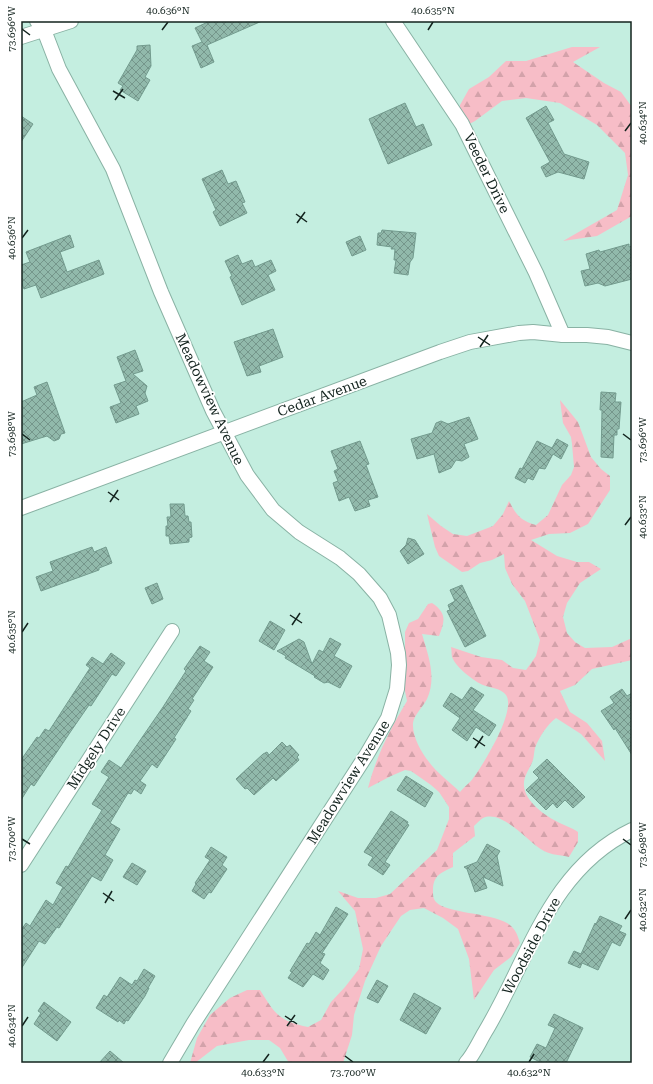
<svg xmlns="http://www.w3.org/2000/svg" width="653" height="1084" font-family="'Roboto Serif',serif">
  <style>
    .forest { fill: url(#forest-firs) }
    .building { fill: url(#building-cross-hatch); stroke: #739b8e }
    .lines { fill: none; stroke-linecap: round; stroke-linejoin: round }
    .minor-casing { stroke: #89b2a4; stroke-width: 16 }
    .minor { stroke: #fff; stroke-width: 14 }
    .ticks { fill: none; stroke: #13231e; stroke-width: 1.5 }
    .labels { text-anchor: middle; stroke-width: 3.5; stroke-linejoin: round; paint-order: stroke }
    .street-label { font-size: 14px; fill: #13231e; stroke: #fff }
    .neatline { fill: none; stroke: #13231e; stroke-width: 1.5 }
    .ticks-label { font-size: 10px; text-anchor: middle; fill: #13231e }
  </style>
  <defs>
    <pattern id="forest-firs" width="22" height="20" patternUnits="userSpaceOnUse"><rect width="22" height="20" fill="#f7bdc7"/><path d="M5 1l3.5 6h-7zM16 11l3.5 6h-7z" fill="#d3a2aa"/></pattern>
    <pattern id="building-cross-hatch" width="8" height="8" patternUnits="userSpaceOnUse"><rect width="8" height="8" fill="#91b9ab"/><path d="M0 0l8 8M0 8l8-8" fill="none" stroke="#75968b"/></pattern>
  </defs>
  <rect width="100%" height="100%" fill="#c4eee0"/>
  <g class="forest">
    <path d="M572,47H600L573,62L604,83L621,92L632,107V216L597,236L563,241L617,210L628,175L625,153L597,125L560,103L526,98L502,101L475,121L458,130L460,105L469,89L489,77L506,61H526Z"/>
    <path d="M560,400L578,422L591,457L601,469L610,476V490L588,524L570,533L549,534L531,540L557,556L577,562H589L601,569L580,583L567,603L563,617L567,633L575,642L585,648L612,647L632,638V660L592,669L575,685L560,691L570,712L587,723L602,741L605,761L581,734L556,718C547,725 539,737 535,748C534,752 534,756 533,760C530,769 523,776 524,786C525,801 544,815 556,821C563,825 571,827 578,832V842L569,857C561,855 551,855 544,851C528,843 503,809 483,818C480,820 476,824 474,826L475,836L453,853V867C441,873 433,875 433,891C433,895 433,899 436,902C446,913 490,913 507,923C515,928 517,933 520,943L511,957L494,970L474,1000L469,959L458,929L443,918L424,908L410,910L401,916L381,946L365,981L354,1015L352,1035L343,1063H289L280,1048L269,1040H249L217,1046L195,1063H190L197,1038L210,1015L230,998L247,990H260C275,1014 279,1021 308,1027L321,1020L331,1002L345,987L359,969L363,949L355,911L338,891L358,898H376L390,894L437,850L449,819V807L439,792L431,785L411,771L405,770L391,776L368,788C376,757 390,729 407,701L405,691V632L409,623L418,619L428,604L432,603C447,613 445,621 439,636L422,634C428,655 437,677 427,699C423,707 414,715 413,723C412,736 421,752 429,762C436,772 451,783 460,792C463,788 467,785 471,781C482,767 517,711 506,695C501,688 490,688 483,685C475,682 456,667 453,659C451,656 452,651 451,647L481,657L502,660L513,668L526,670L536,656L540,640L525,601L512,584L505,568L504,554L492,560L480,563L468,571L462,572L439,556L435,547L427,514L441,526L453,534L467,536L493,526L503,514L509,501C516,515 521,521 536,525L548,515L562,485L571,475L574,467L572,444L571,437L563,423Z"/>
  </g>
  <g class="building">
    <path d="M210,21H262L207,45L214,62L201,68L192,46L202,42L195,28Z"/>
    <path d="M150,45L151,66L145,77L150,80L138,101L120,90L123,86L118,83L137,50V46Z"/>
    <path d="M405,103L416,127L423,124L432,145L388,164L369,119Z"/>
    <path d="M546,106L554,120L548,123L564,154L589,162L584,179L558,172L546,177L541,167L550,162L526,118Z"/>
    <path d="M21,116L33,124L21,142Z"/>
    <path d="M222,170L228,184L236,181L245,202L242,203L247,213L220,226L213,212L216,210L202,179Z"/>
    <path d="M382,230L416,233L413,258L410,262L408,275L394,273L396,260H394L395,249H391L392,247L377,245L378,233H381Z"/>
    <path d="M70,235L74,247L60,252L67,272L99,260L104,274L41,298L36,285L24,289L21,281V265L30,262L26,252Z"/>
    <path d="M360,236L366,250L352,256L346,242Z"/>
    <path d="M629,244V247L632,246V279L605,286L598,283L585,286L581,271L590,269L586,254L599,250L600,252Z"/>
    <path d="M238,255L242,264L252,260L255,267L271,260L276,271L268,275L275,290L242,305L230,277L232,276L225,261Z"/>
    <path d="M273,329L283,357L259,366L261,372L247,376L234,342Z"/>
    <path d="M135,350L143,371L133,374L147,386L145,393L148,401L136,406L139,414L116,423L110,407L121,403L114,385L126,381L117,357Z"/>
    <path d="M47,382L65,433L61,434L59,439L54,441L47,436L21,444V402L37,395L34,387Z"/>
    <path d="M601,392L616,393L615,402H621L619,429H617V435H614L613,458L601,457L602,410H600Z"/>
    <path d="M469,417L478,439L464,444L469,457L462,461L456,460L451,468L439,473L434,454L417,459L411,439L432,433L436,423L441,421L448,424Z"/>
    <path d="M557,439L568,445L561,459L553,454L545,469L539,468L533,480L528,478L525,483L515,478L520,468L522,469L537,441L552,448Z"/>
    <path d="M360,441L369,464L366,465L378,497L368,500L370,506L355,511L349,497L339,501L333,483L338,481L334,471L338,469L331,451Z"/>
    <path d="M170,504H184L185,516H188L189,522H191L192,537L189,538V542L170,544L169,536H166V526H168L167,517H171Z"/>
    <path d="M408,538L415,540L424,554L408,564L400,551L406,545Z"/>
    <path d="M92,547L94,552L106,547L112,563L99,568V570L41,591L36,577L53,571L50,562Z"/>
    <path d="M157,583L163,599L152,604L145,588Z"/>
    <path d="M462,585L486,636L465,647L447,611L450,610L448,605L455,601L450,590Z"/>
    <path d="M270,621L285,630L274,650L259,641Z"/>
    <path d="M330,638L341,644L334,656L352,666L340,688L328,682L324,683L314,677L315,676L285,658L286,656L277,651L299,639L304,642L312,664L319,650L323,652Z"/>
    <path d="M200,646L210,652L204,661L213,667L192,699L194,700L188,709L191,711L174,738L176,739L157,768L152,764L140,781L146,785L141,794L134,789L131,794L128,793L110,823L120,829L105,855L113,860L101,881L92,876L59,928L57,927L45,944L39,941L21,969V930L26,923L30,926L46,900L53,905L63,887L56,883L66,866L68,867L102,810L92,804L109,777L101,772L109,760L121,768L163,707L186,671L184,669Z"/>
    <path d="M111,653L125,663L116,676L112,674L91,706L89,705L71,731L34,786L31,784L21,800V760L37,737L39,738L45,729L49,731L90,668L86,665L92,657L103,664Z"/>
    <path d="M471,687L484,695L473,710L496,725L489,736L476,727L467,741L452,730L460,718L443,706L451,693L462,700Z"/>
    <path d="M622,689L627,696L632,693V755L615,728L614,730L601,711L614,703L610,697Z"/>
    <path d="M282,742L287,747L290,745L299,755L297,757L299,760L276,781L273,778L254,795L247,788L245,789L236,779L263,754L267,752L269,755Z"/>
    <path d="M547,759L585,797L573,808L565,800L557,808L553,803L546,810L526,790L539,778L533,772Z"/>
    <path d="M406,776L433,793L425,807L397,790Z"/>
    <path d="M391,811L408,822L407,824L409,825L385,862L390,865L383,875L368,865L373,857L364,852Z"/>
    <path d="M487,844L500,851L497,856L503,886L483,877L487,888L475,892L467,869L464,867L477,862Z"/>
    <path d="M211,847L227,857L222,865L227,869L211,893L209,892L204,899L192,891L196,884L195,883L210,860L205,857Z"/>
    <path d="M132,863L146,871L137,885L123,877Z"/>
    <path d="M336,907L348,914L322,953L325,954L320,963L329,970L323,980L313,974L303,987L288,978L292,972L290,971L307,943L309,944L316,932L320,935Z"/>
    <path d="M600,916L622,926L619,931L626,934L620,946L612,942L598,970L582,963L580,968L568,963L574,951L581,954L595,923L596,924Z"/>
    <path d="M144,969L155,976L148,988H149L145,996L128,1021L126,1020L124,1024L119,1020L118,1022L96,1008L104,995L107,997L120,977L132,985L135,980L137,981Z"/>
    <path d="M377,980L388,986L378,1003L367,998Z"/>
    <path d="M414,993L441,1008L426,1034L400,1020Z"/>
    <path d="M44,1002L71,1022L57,1041L34,1024L41,1013L38,1011Z"/>
    <path d="M554,1014L583,1028L566,1063H542L530,1057L537,1044L546,1048L555,1028L548,1025Z"/>
    <path d="M110,1051L124,1063H99Z"/>
  </g>
  <g class="lines">
    <defs>
      <g id="minor">
        <path d="M37,21L44,30L59,69L113,169L161,292L213,411L247,475L273,510L299,532L340,558L359,574L380,598L389,615L398,653L399,665L397,689L388,718L367,754L193,1024L170,1063"/>
        <path d="M393,21L462,124L536,273L563,335"/>
        <path d="M21,37L71,21"/>
        <path d="M21,508L440,352L470,342L519,333L533,332L563,335H587L608,337L632,343"/>
        <path d="M21,865L172,631"/>
        <path d="M466,1063C474,1054 479,1042 485,1032C529,959 549,870 632,830"/>
      </g>
    </defs>
    <use href="#minor" class="minor-casing"/>
    <use href="#minor" class="minor"/>
  </g>
  <path class="ticks" d="M22,29L30,35M162,30L168,22M428,30L433,22M113,91L125,98M115,100L123,89M625,131L631,123M296,214L307,222M297,223L305,212M22,238L28,230M478,337L490,345M480,347L488,335M22,434L30,440M623,434L631,440M108,492L119,500M110,502L118,490M625,525L631,517M290,615L302,623M292,625L300,613M22,632L28,623M473,738L485,746M475,748L483,736M22,839L30,844M623,839L631,845M103,893L114,901M105,903L112,891M625,919L631,910M285,1016L297,1024M22,1026L28,1017M287,1026L295,1015M345,1056L353,1062M263,1062L269,1054M529,1062L534,1054"/>
  <g class="labels">
    <g class="street-label">
      <text transform="translate(487 173) rotate(64)" y="5">Veeder Drive</text>
      <text transform="translate(322 396) rotate(-20)" y="5">Cedar Avenue</text>
      <text transform="translate(210 399) rotate(65)" y="5">Meadowview Avenue</text>
      <text transform="translate(96 748) rotate(-57)" y="5">Midgely Drive</text>
      <text transform="translate(348 782) rotate(-58)" y="5">Meadowview Avenue</text>
      <text transform="translate(531 946) rotate(-62)" y="5">Woodside Drive</text>
    </g>
  </g>
  <rect width="653" height="1084" fill="none" stroke="#ffffff" stroke-width="44"/>
  <rect x="22" y="22" width="609" height="1040" class="neatline"/>
  <g class="ticks-label">
    <text x="168" y="14">40.636°N</text>
    <text x="433" y="14">40.635°N</text>
    <text transform="translate(11 29) rotate(-90)" y="4">73.696°W</text>
    <text transform="translate(642 123) rotate(-90)" y="4">40.634°N</text>
    <text transform="translate(11 238) rotate(-90)" y="4">40.636°N</text>
    <text transform="translate(11 434) rotate(-90)" y="4">73.698°W</text>
    <text transform="translate(642 440) rotate(-90)" y="4">73.696°W</text>
    <text transform="translate(642 517) rotate(-90)" y="4">40.633°N</text>
    <text transform="translate(11 632) rotate(-90)" y="4">40.635°N</text>
    <text transform="translate(11 839) rotate(-90)" y="4">73.700°W</text>
    <text transform="translate(642 845) rotate(-90)" y="4">73.698°W</text>
    <text transform="translate(642 910) rotate(-90)" y="4">40.632°N</text>
    <text transform="translate(11 1026) rotate(-90)" y="4">40.634°N</text>
    <text x="263" y="1076">40.633°N</text>
    <text x="353" y="1076">73.700°W</text>
    <text x="529" y="1076">40.632°N</text>
  </g>
</svg>
